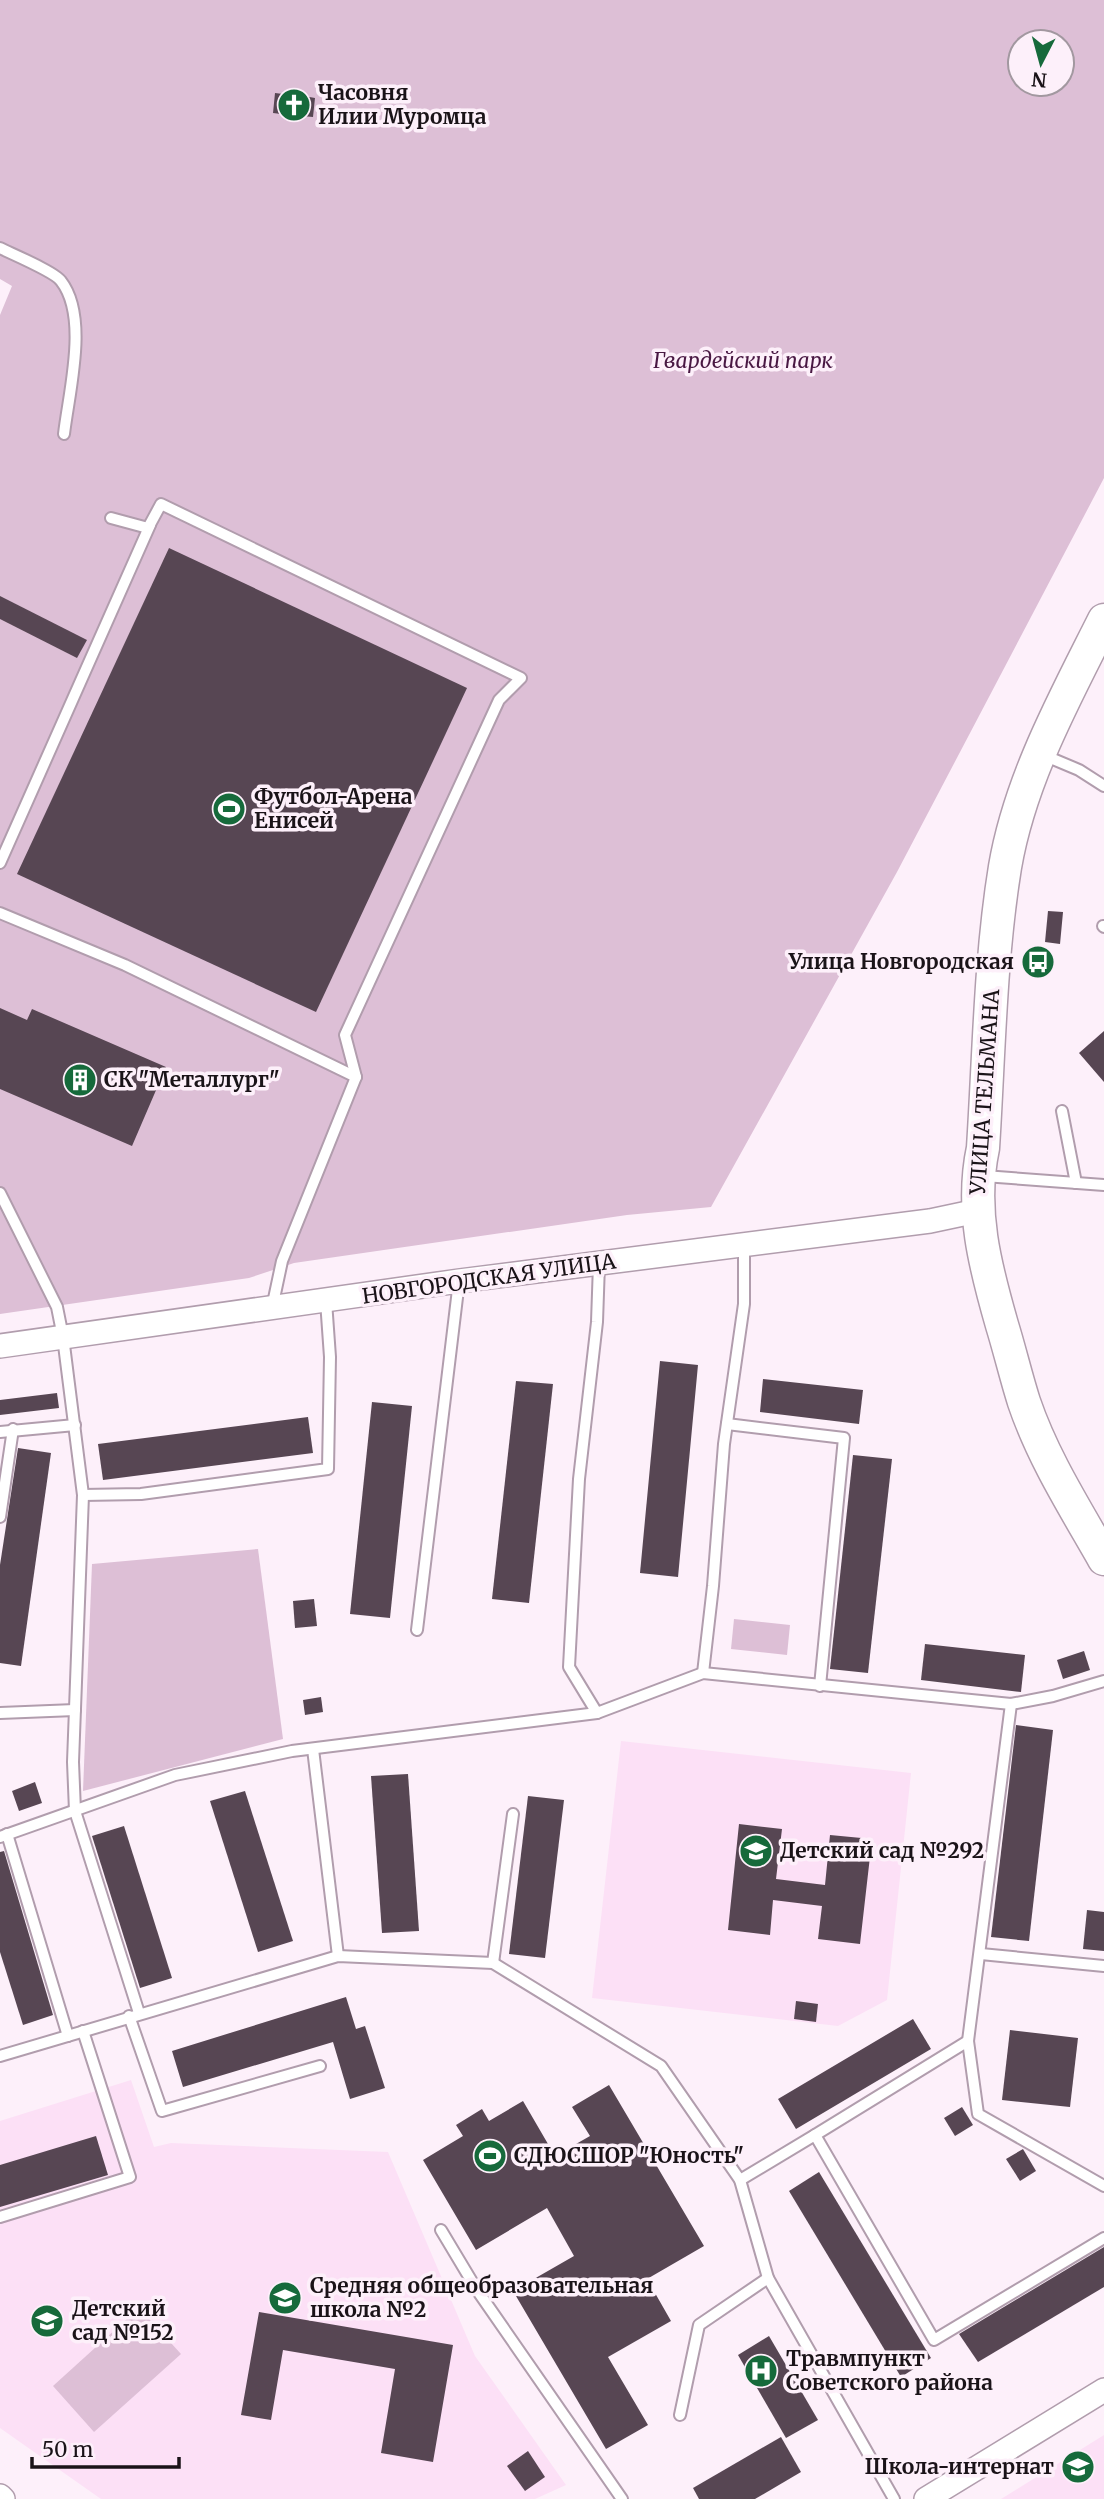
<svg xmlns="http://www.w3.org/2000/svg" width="1104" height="2499" font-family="Merriweather,serif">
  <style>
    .built { fill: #fce0f6 }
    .green { fill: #ddbfd6; fill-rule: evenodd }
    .building { fill: #574653 }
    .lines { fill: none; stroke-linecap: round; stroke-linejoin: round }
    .service-casing { stroke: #b19dad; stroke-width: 14 }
    .minor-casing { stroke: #b19dad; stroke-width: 26 }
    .secondary-casing { stroke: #b19dad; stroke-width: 35 }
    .service { stroke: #fff; stroke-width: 10 }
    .minor { stroke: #fff; stroke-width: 23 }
    .secondary { stroke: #fff; stroke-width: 32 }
    .labels { text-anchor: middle; stroke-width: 7; stroke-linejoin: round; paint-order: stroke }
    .poi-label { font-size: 21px; font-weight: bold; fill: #1a1318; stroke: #fdf0fa; text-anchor: start }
    .park-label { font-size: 21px; font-style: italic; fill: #491843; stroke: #fdf0fa }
    .street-label { font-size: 21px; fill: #1a1318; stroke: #fdf0fa }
  </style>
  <rect width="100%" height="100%" fill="#fdf0fa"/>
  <g class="built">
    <path d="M621,1741L911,1773L887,2000L838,2026L592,1998Z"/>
    <path d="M131,2080L154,2147L171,2143L388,2152L475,2356L566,2485L535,2499H101L0,2428V2121Z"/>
    <path d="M1104,2435V2499H1001Z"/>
  </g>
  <g class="green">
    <path d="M0,0H1104V478L897,872L711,1207L627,1215L294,1263L249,1278L0,1314V315L12,286L0,279ZM1020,42H1062V84H1020Z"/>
    <path d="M258,1549L283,1739L83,1791L92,1564Z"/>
    <path d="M734,1619L790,1625L787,1655L731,1649Z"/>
    <path d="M139,2308L181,2354L94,2432L53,2386Z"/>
  </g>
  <g class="building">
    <path d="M288,90L300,91L304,96L315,98L313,117L302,116L297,120L285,119L281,114L273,113L275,93L283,94Z"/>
    <path d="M169,548L467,688L316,1012L17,874Z"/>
    <path d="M0,596L87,640L77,658L0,619Z"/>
    <path d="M1048,911L1063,912L1060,944L1045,942Z"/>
    <path d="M0,1008L27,1020L32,1009L166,1067L132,1146L0,1089Z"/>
    <path d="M1104,1031V1082L1079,1053Z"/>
    <path d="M660,1361L698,1365L678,1577L640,1573Z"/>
    <path d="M763,1379L863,1390L859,1424L760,1412Z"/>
    <path d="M516,1381L553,1384L529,1603L492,1599Z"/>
    <path d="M57,1393L59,1408L0,1415V1400Z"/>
    <path d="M372,1402L412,1406L390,1618L350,1614Z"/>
    <path d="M308,1417L313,1453L103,1480L98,1444Z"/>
    <path d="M18,1448L51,1453L21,1666L0,1663V1565Z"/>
    <path d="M853,1455L892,1459L868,1673L830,1669Z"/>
    <path d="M314,1599L317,1626L295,1628L293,1601Z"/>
    <path d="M925,1644L1025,1655L1021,1692L921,1680Z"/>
    <path d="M1084,1651L1090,1670L1063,1679L1057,1660Z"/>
    <path d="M321,1697L323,1712L305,1715L303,1700Z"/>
    <path d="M1016,1725L1053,1730L1029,1941L991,1937Z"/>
    <path d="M408,1774L419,1931L382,1933L371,1776Z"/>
    <path d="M35,1782L42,1803L19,1811L12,1791Z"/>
    <path d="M245,1791L293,1941L258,1952L210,1801Z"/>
    <path d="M528,1796L564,1800L545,1958L509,1954Z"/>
    <path d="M739,1824L782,1829L776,1879L825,1885L830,1835L872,1839L860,1944L818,1939L822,1906L773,1900L770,1935L728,1930Z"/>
    <path d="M124,1826L172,1978L140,1988L92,1836Z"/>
    <path d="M4,1851L53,2015L23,2025L0,1952V1852Z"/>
    <path d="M1087,1910L1104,1912V1951L1083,1949Z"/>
    <path d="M346,1997L356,2029L365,2026L385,2088L350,2099L333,2042L183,2087L172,2051Z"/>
    <path d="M796,2001L818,2004L816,2022L794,2019Z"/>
    <path d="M913,2019L931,2049L796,2129L778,2099Z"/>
    <path d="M1010,2030L1078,2038L1070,2107L1002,2100Z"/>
    <path d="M609,2085L704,2246L647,2279L671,2321L608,2357L648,2425L606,2449L513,2291L574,2256L547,2208L476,2250L423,2160L463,2136L456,2125L482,2109L489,2121L523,2101L555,2156L590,2136L572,2107Z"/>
    <path d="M962,2107L973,2125L955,2136L944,2118Z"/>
    <path d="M96,2136L108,2175L0,2207V2165Z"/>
    <path d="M1023,2149L1036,2171L1020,2181L1006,2159Z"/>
    <path d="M819,2172L931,2358L901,2377L789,2191Z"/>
    <path d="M1104,2247V2287L978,2362L959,2334Z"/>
    <path d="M259,2312L453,2345L433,2462L381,2453L395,2369L283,2350L271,2420L241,2415Z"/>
    <path d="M769,2336L818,2420L786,2438L738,2355Z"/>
    <path d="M781,2437L801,2472L755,2499H699L693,2488Z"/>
    <path d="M528,2451L545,2477L525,2491L507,2466Z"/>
  </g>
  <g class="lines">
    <defs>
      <g id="service">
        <path d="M0,248C12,254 55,272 61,281C89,317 69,391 64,434"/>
        <path d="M111,518L148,528L161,504L521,678L499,700L345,1035L356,1077L282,1261L272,1308"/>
        <path d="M1041,754L1079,770L1104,786"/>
        <path d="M0,863L150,525"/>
        <path d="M0,913L125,965L356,1077"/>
        <path d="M1103,926L1104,927"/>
        <path d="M1062,1111L1076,1183"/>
        <path d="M984,1176L1104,1185"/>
        <path d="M0,1193L57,1307L63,1337L83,1495L73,1762L75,1811L139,2013"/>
        <path d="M727,1424L844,1438L820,1686"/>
        <path d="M0,1432L75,1425"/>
        <path d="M83,1495L141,1494L328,1469L330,1357L326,1301"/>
        <path d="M0,1517L13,1429"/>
        <path d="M417,1630L459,1281"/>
        <path d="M703,1673L713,1586L724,1444L744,1304V1245"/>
        <path d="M1011,1704L968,2041L978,2114L1104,2186"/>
        <path d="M0,1713L75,1710"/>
        <path d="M597,1713L569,1667L579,1479L597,1322L599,1264"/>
        <path d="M313,1749L338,1956"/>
        <path d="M7,1834L68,2036"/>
        <path d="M0,1837L175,1775L292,1751L597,1713L703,1673L1011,1704L1053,1696L1104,1681"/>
        <path d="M981,1954L1104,1966"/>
        <path d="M493,1963L513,1814"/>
        <path d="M129,2016L162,2111L320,2066"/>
        <path d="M968,2041L815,2135L934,2340L1104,2238"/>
        <path d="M0,2056L338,1956L493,1963L661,2066L740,2180L768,2278L894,2499"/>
        <path d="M740,2180L815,2135"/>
        <path d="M0,2217L130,2177L83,2031"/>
        <path d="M441,2230L477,2290L622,2499"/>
        <path d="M680,2415L699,2325L768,2278"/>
      </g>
      <g id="minor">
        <path d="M0,1346L459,1281L930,1221L977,1211"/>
        <path d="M0,2496L3,2499"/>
        <path d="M926,2499L1104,2390"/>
      </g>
      <path id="secondary" d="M1104,620C1065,698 1020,779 1005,867C990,959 989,1055 983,1148C970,1209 985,1266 1002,1325C1010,1351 1016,1377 1024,1402C1043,1458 1075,1508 1104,1559"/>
    </defs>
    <use href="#service" class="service-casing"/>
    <use href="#minor" class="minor-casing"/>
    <use href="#secondary" class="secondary-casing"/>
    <use href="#service" class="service"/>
    <use href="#minor" class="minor"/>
    <use href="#secondary" class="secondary"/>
  </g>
  <defs>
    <symbol id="church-disc" viewBox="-11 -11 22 22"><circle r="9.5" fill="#166a3b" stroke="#fdf0fa"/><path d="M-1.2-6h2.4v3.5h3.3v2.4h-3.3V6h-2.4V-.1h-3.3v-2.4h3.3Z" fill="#fff"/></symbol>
    <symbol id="stadium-disc" viewBox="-11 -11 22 22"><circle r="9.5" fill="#166a3b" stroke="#fdf0fa"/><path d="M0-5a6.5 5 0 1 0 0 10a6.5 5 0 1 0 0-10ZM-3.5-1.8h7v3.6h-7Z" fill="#fff"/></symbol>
    <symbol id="bus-disc" viewBox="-11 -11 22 22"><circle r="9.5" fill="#166a3b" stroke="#fdf0fa"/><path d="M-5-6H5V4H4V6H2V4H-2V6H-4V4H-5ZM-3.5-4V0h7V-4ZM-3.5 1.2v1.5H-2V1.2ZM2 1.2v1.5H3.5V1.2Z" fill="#fff"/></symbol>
    <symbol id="building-disc" viewBox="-11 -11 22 22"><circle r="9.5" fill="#166a3b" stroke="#fdf0fa"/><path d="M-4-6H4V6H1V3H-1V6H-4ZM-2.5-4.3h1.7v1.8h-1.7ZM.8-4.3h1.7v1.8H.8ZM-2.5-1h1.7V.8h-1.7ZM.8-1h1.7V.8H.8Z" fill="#fff"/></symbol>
    <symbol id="school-disc" viewBox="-11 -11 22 22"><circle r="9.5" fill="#166a3b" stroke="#fdf0fa"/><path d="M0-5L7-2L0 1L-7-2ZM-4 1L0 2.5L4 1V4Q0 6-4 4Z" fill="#fff"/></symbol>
    <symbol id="hospital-disc" viewBox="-11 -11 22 22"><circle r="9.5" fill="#166a3b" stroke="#fdf0fa"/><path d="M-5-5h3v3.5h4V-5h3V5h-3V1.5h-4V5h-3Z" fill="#fff"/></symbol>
  </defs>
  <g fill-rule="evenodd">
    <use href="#church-disc" x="275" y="86" width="38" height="38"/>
    <use href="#stadium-disc" x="210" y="790" width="38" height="38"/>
    <use href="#bus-disc" x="1019" y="943" width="38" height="38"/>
    <use href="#building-disc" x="61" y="1061" width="38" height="38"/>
    <use href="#school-disc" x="737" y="1832" width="38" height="38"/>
    <use href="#stadium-disc" x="471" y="2137" width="38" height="38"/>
    <use href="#school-disc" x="266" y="2279" width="38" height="38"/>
    <use href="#school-disc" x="28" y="2302" width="38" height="38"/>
    <use href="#hospital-disc" x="742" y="2352" width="38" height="38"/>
    <use href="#school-disc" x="1059" y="2448" width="38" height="38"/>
  </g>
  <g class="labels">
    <g class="poi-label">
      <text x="318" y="100">Часовня<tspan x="318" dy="24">Илии Муромца</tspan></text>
      <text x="254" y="804">Футбол-Арена<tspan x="254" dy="24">Енисей</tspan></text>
      <text x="1014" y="969" text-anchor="end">Улица Новгородская</text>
      <text x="104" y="1087">СК "Металлург"</text>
      <text x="780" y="1858">Детский сад №292</text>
      <text x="514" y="2163">СДЮСШОР "Юность"</text>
      <text x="310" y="2293">Средняя общеобразовательная<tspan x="310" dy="24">школа №2</tspan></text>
      <text x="72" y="2316">Детский<tspan x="72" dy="24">сад №152</tspan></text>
      <text x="786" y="2366">Травмпункт<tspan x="786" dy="24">Советского района</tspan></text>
      <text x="1054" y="2474" text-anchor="end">Школа-интернат</text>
    </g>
    <g class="park-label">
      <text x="743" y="368">Гвардейский парк</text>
    </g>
    <g class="street-label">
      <text transform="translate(985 1092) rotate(-86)" y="7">УЛИЦА ТЕЛЬМАНА</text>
      <text transform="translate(489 1279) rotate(-8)" y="7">НОВГОРОДСКАЯ УЛИЦА</text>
    </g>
  </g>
  <g transform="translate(1041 63) rotate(186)"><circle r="33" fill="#fdf0fa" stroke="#a298a0" stroke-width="2"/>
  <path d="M0-5L12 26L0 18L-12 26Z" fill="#166a3b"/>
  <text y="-10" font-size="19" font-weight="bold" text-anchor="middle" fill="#1a1318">N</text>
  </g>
  <path d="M32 2457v10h147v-10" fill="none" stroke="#1a1318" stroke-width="3.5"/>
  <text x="42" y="2457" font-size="21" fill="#1a1318" stroke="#fdf0fa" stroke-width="5" paint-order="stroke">50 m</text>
</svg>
